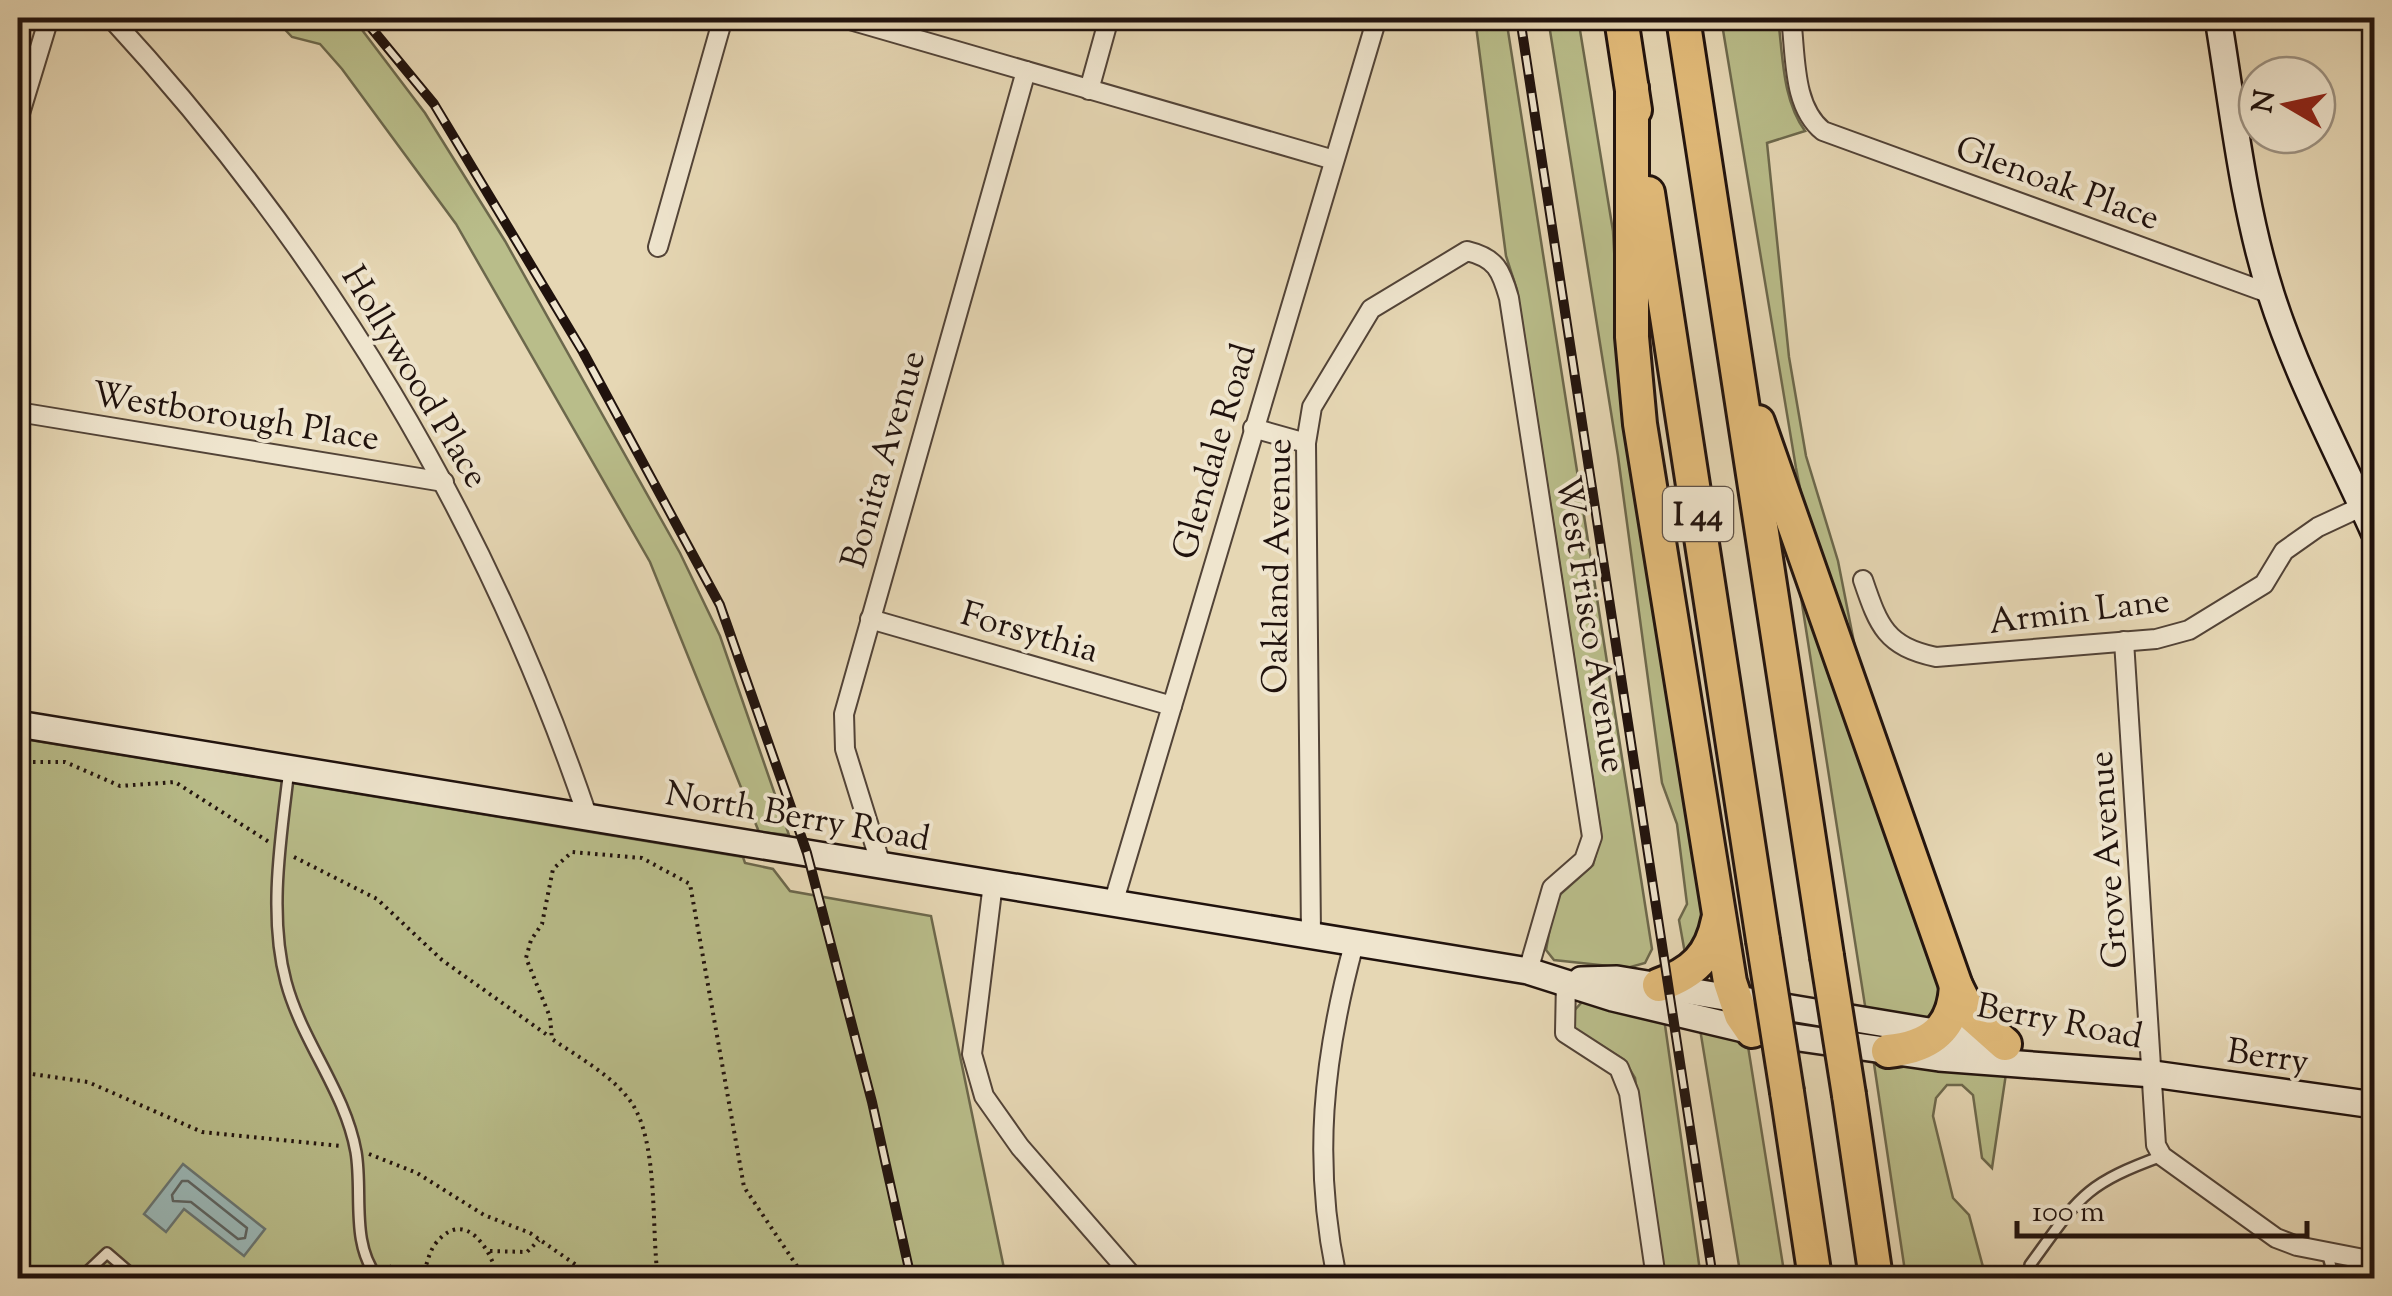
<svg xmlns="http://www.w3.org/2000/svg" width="2392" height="1296" font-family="'Sorts Mill Goudy',serif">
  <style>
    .green { fill: #b9bd8a; stroke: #6c684c; stroke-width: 2.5 }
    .water { fill: #9ab7b6; stroke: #697572; stroke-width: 2.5 }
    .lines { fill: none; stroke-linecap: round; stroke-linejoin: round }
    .shore { stroke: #5d6462; stroke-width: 2.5 }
    .lane-casing { stroke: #524337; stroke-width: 14 }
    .street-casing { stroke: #524337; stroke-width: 22 }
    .secondary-casing { stroke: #20120d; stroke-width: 30 }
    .highway-casing { stroke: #20120d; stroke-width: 38 }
    .path { stroke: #20120d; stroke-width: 4; stroke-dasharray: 2.5 5; stroke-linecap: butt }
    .lane { stroke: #efe5ce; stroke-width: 9 }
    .street { stroke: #efe5ce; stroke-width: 18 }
    .secondary { stroke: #efe5ce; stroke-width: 25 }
    .highway { stroke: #e3bc7a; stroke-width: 32 }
    .rail-casing { stroke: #20120d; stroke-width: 10 }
    .rail { stroke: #efe5ce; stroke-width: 6; stroke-dasharray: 19; stroke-linecap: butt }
    .highway-bridge-casing { stroke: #20120d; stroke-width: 38; stroke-linecap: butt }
    .highway-bridge { stroke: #e3bc7a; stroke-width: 32 }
    .labels { text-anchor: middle; stroke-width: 8; stroke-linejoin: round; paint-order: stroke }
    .shield { fill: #efe5ce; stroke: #5e5147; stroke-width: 2.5 }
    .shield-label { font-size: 32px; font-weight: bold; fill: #20120d }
    .street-label { font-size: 35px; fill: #20120d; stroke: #efe5ce }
  </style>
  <rect width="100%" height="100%" fill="#e6d7b4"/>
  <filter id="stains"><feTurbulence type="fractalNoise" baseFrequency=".002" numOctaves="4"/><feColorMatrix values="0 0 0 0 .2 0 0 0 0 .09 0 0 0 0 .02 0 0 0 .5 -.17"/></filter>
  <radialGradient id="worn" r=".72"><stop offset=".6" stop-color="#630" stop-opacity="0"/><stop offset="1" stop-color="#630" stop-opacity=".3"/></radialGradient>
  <g class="green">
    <path d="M274,18H353L425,113L505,241L680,553L720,636L789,835L759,832L650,562L456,224L342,69L320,44L292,37Z"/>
    <path d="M1475,18H1506L1652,949L1645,963L1627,968L1554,960L1546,950L1555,899L1593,865L1601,834L1517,290L1506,256Z"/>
    <path d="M1548,18H1578L1613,231L1616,285L1704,909V927L1686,959L1679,920L1687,904L1677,824L1662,783L1618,456Z"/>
    <path d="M1721,18H1778C1783,56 1782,99 1805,131L1767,143L1789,357L1806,456L1838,561L1861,678L1806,518L1796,468Z"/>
    <path d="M1800,591L1945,984L1931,1023L1866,1012Z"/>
    <path d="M18,738L743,857L745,863L773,869L790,891L931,916L1006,1278H18Z"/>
    <path d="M1592,1001L1664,1018L1701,1278H1664L1635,1078L1624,1060L1572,1027L1573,1012L1582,1002Z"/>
    <path d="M1700,1029L1747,1040L1785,1278H1741Z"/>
    <path d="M1873,1057L2007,1067L1992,1168L1982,1158L1973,1095L1962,1085H1947L1936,1098L1933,1116L1953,1198L1969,1215L1986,1278H1906Z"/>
  </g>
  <path class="water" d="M183,1164L265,1229L244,1256L184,1209L166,1232L144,1214Z"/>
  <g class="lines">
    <path class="shore" d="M182,1181H188L247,1228L245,1238L238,1239L191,1202L173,1201L172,1195Z"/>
    <defs>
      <g id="lane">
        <path d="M289,769C281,837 268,915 286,982C302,1042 345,1091 356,1152C363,1193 350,1244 378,1278"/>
        <path d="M2327,1252L2334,1278"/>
        <path d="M86,1278L87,1272L107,1253L136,1278"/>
        <path d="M2029,1278L2030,1265C2079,1198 2082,1185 2162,1156"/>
      </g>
      <g id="street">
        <path d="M111,18C324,249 486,517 587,815"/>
        <path d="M843,18L1334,160"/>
        <path d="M1791,18C1796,55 1792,106 1823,131L2271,294"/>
        <path d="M1089,90L1109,18"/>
        <path d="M18,120L49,18"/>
        <path d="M658,247L723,18"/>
        <path d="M18,412L444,482"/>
        <path d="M1253,428L1306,443"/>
        <path d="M1863,580C1879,627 1886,646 1936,657L2156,639L2189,630L2264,584L2284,551L2318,527L2363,506"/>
        <path d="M870,619L1172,706"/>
        <path d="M2124,641L2156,1145L2162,1156L2276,1238L2297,1246L2374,1261"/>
        <path d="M881,865L845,749L844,714L1026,71"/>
        <path d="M993,883L972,1054L984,1096L1020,1147L1134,1278"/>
        <path d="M1113,904L1377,18"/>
        <path d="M1311,934L1306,443L1312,407L1371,309L1467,251C1496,258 1501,270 1509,298L1592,837L1584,860L1552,888L1528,971"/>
        <path d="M1566,980L1565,1033L1619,1068L1629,1093L1656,1278"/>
        <path d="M1337,1278C1312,1162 1323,1058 1354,944"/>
      </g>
      <g id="secondary">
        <path d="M2218,18C2233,109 2243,206 2271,294C2297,376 2339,454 2374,532"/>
        <path d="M18,724L1528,971L1613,998L1752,1031L1939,1058L2153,1074L2374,1105"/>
        <path d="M1581,980L1617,979L2006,1044"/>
      </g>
      <g id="highway">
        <path d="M1621,18L1635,110"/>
        <path d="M1683,18L1827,956"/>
        <path d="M1632,88V337L1640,424L1730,982L1741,1015L1752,1031"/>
        <path d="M1648,193L1763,940"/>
        <path d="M1758,422L1956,986L1969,1012L2005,1044"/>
        <path d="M1659,985C1693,973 1711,956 1718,920"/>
        <path d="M1888,1051C1930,1047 1954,1029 1956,986"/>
        <path d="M1787,1092L1815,1278"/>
        <path d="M1849,1095L1876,1278"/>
      </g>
    </defs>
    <use href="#lane" class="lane-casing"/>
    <use href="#street" class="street-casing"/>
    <use href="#secondary" class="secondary-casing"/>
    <use href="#highway" class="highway-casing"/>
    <g class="path">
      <path d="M18,762H65L120,786L175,782L269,842"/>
      <path d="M294,857L377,899L442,960L550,1037"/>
      <path d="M18,1072L88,1082L202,1132L340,1146"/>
      <path d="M369,1154L417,1173L484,1215L530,1233L595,1278"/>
      <path d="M490,1251L527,1252L539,1240"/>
      <path d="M389,1266L405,1278"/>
      <path d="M420,1278C428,1267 427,1254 436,1243C466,1206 492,1252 498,1278"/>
      <path d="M649,1278L654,1269"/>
      <path d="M658,1278C651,1230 659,1142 631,1102C612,1075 578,1057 552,1039L550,1017L526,958L531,940L542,924L553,869L572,852L642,858L690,884L744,1187L805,1278"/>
    </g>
    <use href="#lane" class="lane"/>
    <use href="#street" class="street"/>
    <use href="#secondary" class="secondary"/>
    <use href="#highway" class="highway"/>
    <defs>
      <g id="rail">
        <path d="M363,18L434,104L583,352L720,605L807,853L872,1102L911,1278"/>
        <path d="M1520,18L1713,1278"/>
      </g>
    </defs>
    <use href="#rail" class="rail-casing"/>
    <use href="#rail" class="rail"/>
    <defs>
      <g id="highway-bridge">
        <path d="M1763,940L1787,1092"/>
        <path d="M1827,956L1849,1095"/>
      </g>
    </defs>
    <use href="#highway-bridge" class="highway-bridge-casing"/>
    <use href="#highway-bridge" class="highway-bridge"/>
  </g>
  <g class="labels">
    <rect class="shield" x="1663" y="487" width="70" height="54" rx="8"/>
    <g class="shield-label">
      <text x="1698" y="525">I 44</text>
    </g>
    <g class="street-label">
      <text transform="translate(2058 182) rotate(20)" y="12">Glenoak Place</text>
      <text transform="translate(416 376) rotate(59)" y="12">Hollywood Place</text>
      <text transform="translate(236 415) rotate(9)" y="12">Westborough Place</text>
      <text transform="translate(1213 451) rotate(-74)" y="12">Glendale Road</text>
      <text transform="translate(882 459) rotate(-74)" y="12">Bonita Avenue</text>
      <text transform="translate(1276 566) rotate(-89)" y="12">Oakland Avenue</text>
      <text transform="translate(2079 610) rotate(-7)" y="12">Armin Lane</text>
      <text transform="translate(1592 624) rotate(81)" y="12">West Frisco Avenue</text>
      <text transform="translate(1030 631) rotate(16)" y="12">Forsythia</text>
      <text transform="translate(798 815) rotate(10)" y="12">North Berry Road</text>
      <text transform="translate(2107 860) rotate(-94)" y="12">Grove Avenue</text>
      <text transform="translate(2060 1020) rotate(11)" y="12">Berry Road</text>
      <text transform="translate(2268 1055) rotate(8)" y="12">Berry</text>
    </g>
  </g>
  <rect width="2392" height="1296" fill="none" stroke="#e6d7b4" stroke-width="60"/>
  <rect x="20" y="20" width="2352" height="1256" fill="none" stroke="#20120d" stroke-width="5"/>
  <rect x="30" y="30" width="2332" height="1236" fill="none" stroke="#20120d" stroke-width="2.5"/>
  <g transform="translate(2287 105) rotate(279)"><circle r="48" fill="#efe5ce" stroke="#9c9181" stroke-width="2.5"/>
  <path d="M0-8L18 38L0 25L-18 38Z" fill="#8f2418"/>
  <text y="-15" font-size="28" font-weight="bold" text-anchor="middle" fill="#20120d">N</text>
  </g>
  <path d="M2017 1221v15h290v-15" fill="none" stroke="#20120d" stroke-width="5"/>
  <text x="2032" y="1221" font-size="30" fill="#20120d" stroke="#efe5ce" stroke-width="8" paint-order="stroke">100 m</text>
  <rect width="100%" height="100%" filter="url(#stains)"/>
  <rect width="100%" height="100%" fill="url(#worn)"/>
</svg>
